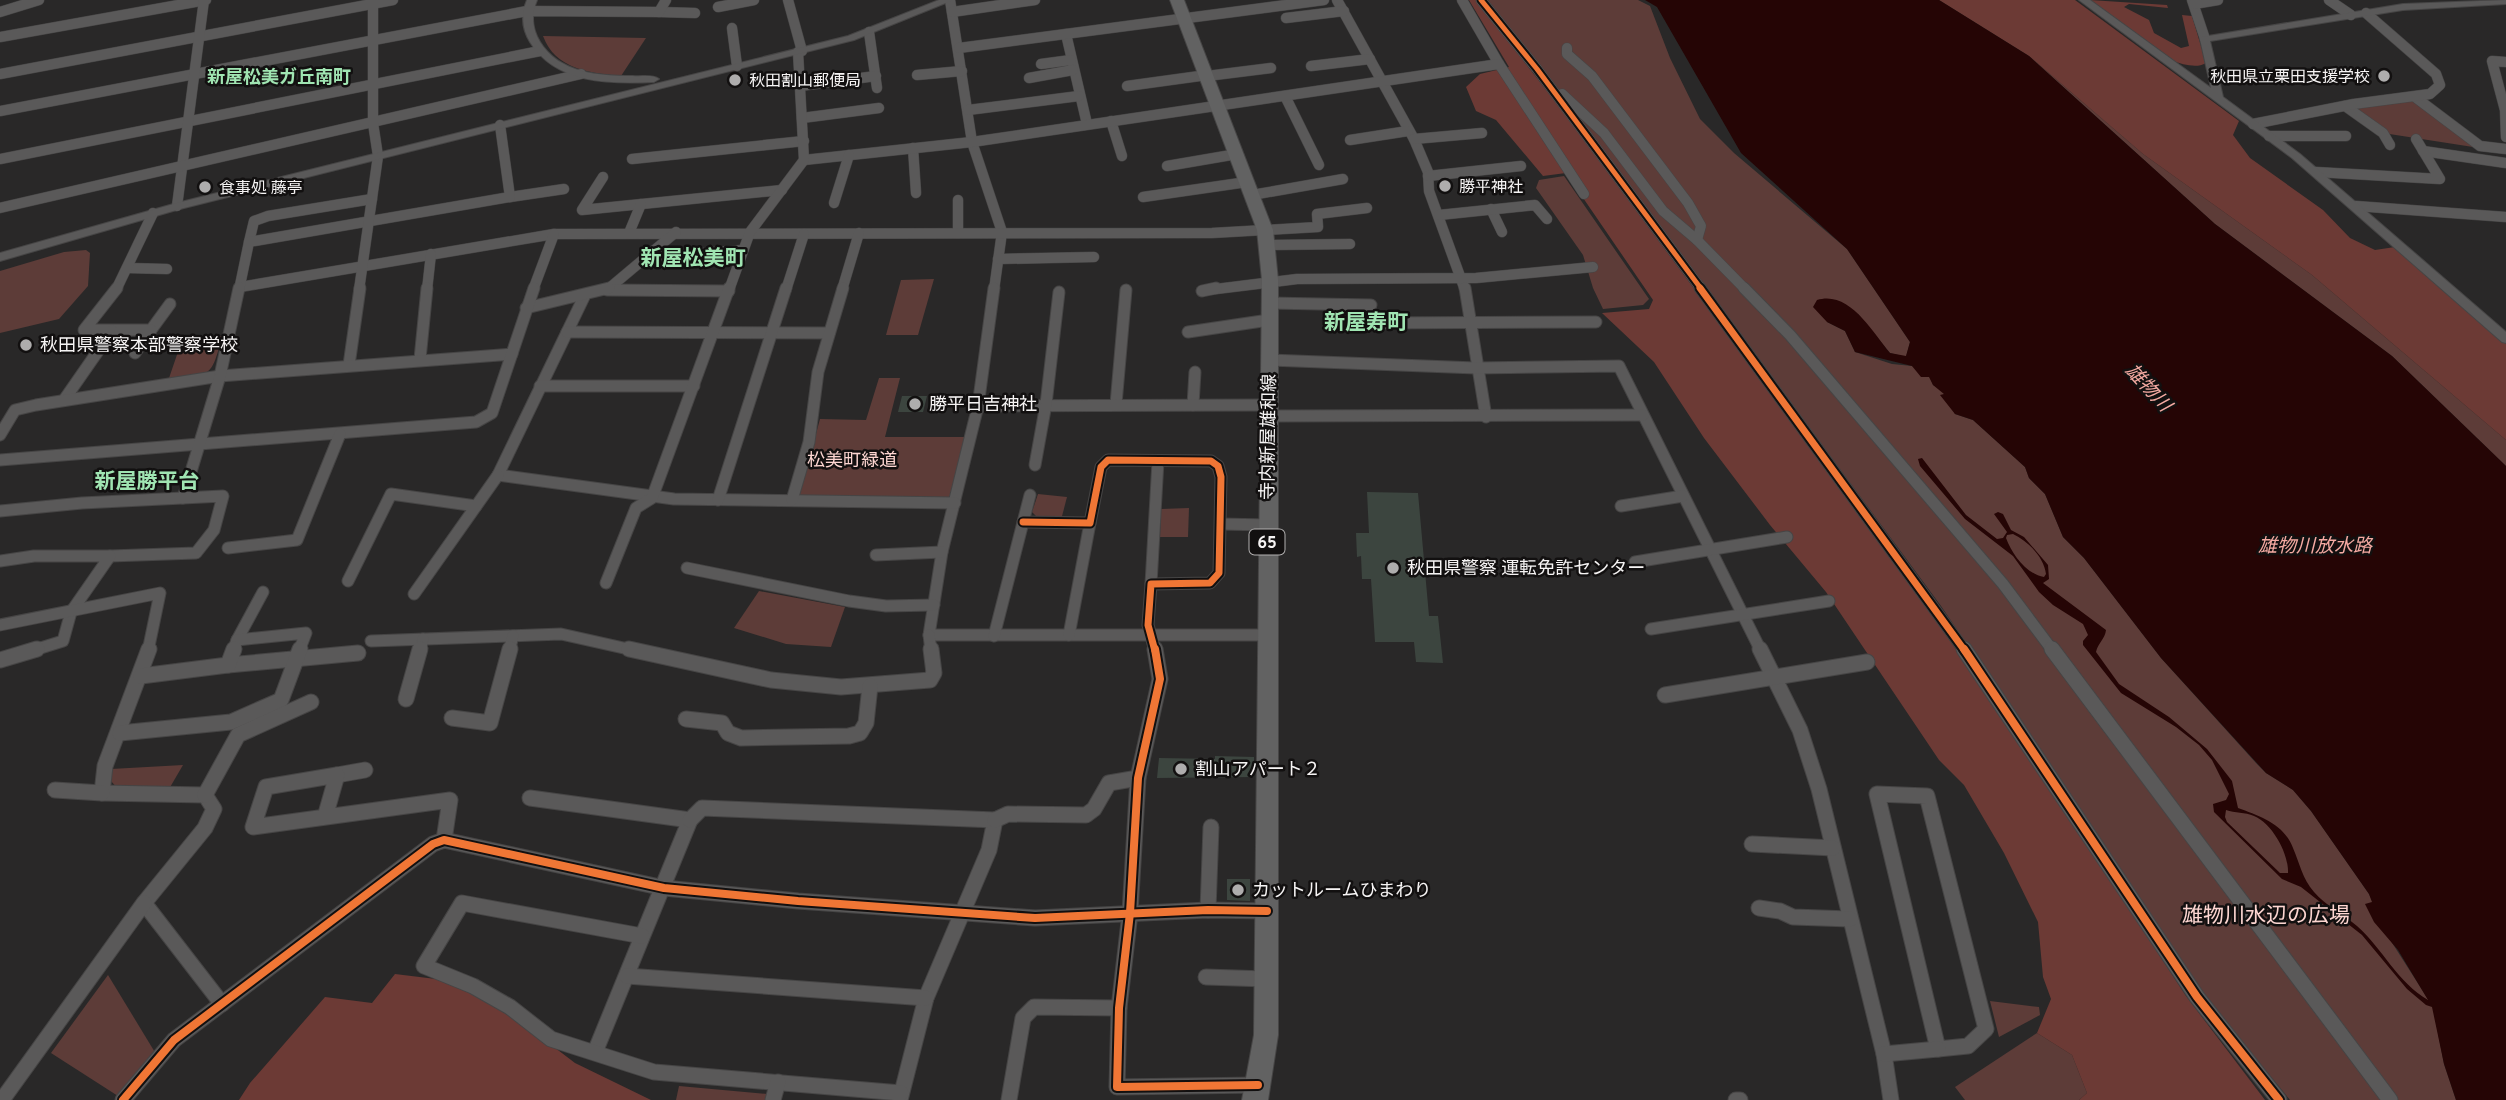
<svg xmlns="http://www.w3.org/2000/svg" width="2506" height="1100" font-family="Overpass,'Noto Sans JP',sans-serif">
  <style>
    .green { fill: #5d3c38 }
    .forest { fill: #6c3a35 }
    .water { fill: #250505; fill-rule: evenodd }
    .building { fill: #3c453f }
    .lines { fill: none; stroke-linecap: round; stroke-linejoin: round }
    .minor-far2-casing { stroke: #464545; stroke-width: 11 }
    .minor-far1-casing { stroke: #464545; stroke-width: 13 }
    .minor-casing { stroke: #464545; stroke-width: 17 }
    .tertiary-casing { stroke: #464545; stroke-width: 2 }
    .primary-casing { stroke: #464545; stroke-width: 2 }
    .minor-far2 { stroke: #5a5959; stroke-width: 10 }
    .minor-far1 { stroke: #5a5959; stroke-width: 11 }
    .minor { stroke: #5a5959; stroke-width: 15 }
    .tertiary { fill: #5a5959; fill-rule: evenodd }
    .primary { fill: #626262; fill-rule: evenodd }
    .cycleway-far2-casing { stroke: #121010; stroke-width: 9 }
    .cycleway-far1-casing { stroke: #121010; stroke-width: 11 }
    .cycleway-casing { stroke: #121010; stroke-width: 12 }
    .cycleway-far2 { stroke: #f07635; stroke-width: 5 }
    .cycleway-far1 { stroke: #f07635; stroke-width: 7 }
    .cycleway { stroke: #f07635; stroke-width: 8 }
    .poi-dot { fill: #aeadad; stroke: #121010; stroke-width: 2.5 }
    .labels { text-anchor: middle; stroke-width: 5; stroke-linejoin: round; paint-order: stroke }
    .far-poi-label { font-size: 16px; fill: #f6f4f4; stroke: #121010; text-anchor: start }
    .shield { fill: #121010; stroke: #b2b0b0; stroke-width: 2 }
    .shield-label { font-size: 16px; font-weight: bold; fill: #f6f4f4 }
    .far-quarter-label { font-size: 18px; font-weight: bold; fill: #a0e5b2; stroke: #121010 }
    .poi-label { font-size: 18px; fill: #f6f4f4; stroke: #121010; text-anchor: start }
    .street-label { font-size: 18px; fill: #f6f4f4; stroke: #121010 }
    .park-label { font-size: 18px; fill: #fdd6d1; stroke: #121010 }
    .water-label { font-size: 19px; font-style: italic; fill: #f5aaa2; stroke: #121010 }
    .quarter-label { font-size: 21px; font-weight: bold; fill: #a0e5b2; stroke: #121010 }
    .near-park-label { font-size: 21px; fill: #fdd6d1; stroke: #121010 }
  </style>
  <rect width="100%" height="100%" fill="#292828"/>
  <g class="green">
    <path d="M1488,0H1638L1650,6L1670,58L1700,119L1734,153L1847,249L1910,342L1906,357L1890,353L1858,314L1827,322L1845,331L1855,352L1892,364L1912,366L1930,377L1933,385L1942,390L1955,414L1973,420L2025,467L2029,478L2045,494L2063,537L2084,558L2161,658L2256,763L2266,773L2293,790L2311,811L2369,894L2389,938L2433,1007L2444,1064L2456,1100H2290L2211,1004L1941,606L1679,251Z"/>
    <path d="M543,36L646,38L621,76C589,73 555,69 543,36Z"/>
    <path d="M2029,56L2143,154L2312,275L2506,440V466L2392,356L2215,224Z"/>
    <path d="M2415,97L2480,146L2473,147L2383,133L2345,106Z"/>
    <path d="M1564,176L1649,299L1643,305L1603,309L1593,288L1583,255L1536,188L1539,180Z"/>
    <path d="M86,250L90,253L88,286L59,319L0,333V271L64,252Z"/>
    <path d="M934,279L918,335H886L901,280Z"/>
    <path d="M222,336C211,380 211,373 168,381L181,343Z"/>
    <path d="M879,378H900L885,437H967L953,500L799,497L820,419L866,420Z"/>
    <path d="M1038,494L1067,497L1061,520L1038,518L1032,512Z"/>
    <path d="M1189,508L1188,537H1160L1161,509Z"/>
    <path d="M759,591L845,607L831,647L786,644L734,628Z"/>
    <path d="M183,765L169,789L120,791L110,780L111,769Z"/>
    <path d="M108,975L156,1054L118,1096L51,1053Z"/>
    <path d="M1990,1001L2039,1007L2040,1015L1999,1037Z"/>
    <path d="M2037,1033L2072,1055L2087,1093L2079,1100H1965L1955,1087Z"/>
    <path d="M679,1086L768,1094L766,1100H676Z"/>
  </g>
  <g class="forest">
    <path d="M1469,0H1476L1561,109L1827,468L1997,707L2186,996L2265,1100H2079L2087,1093L2072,1055L2037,1033L2051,999L2043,977L2038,922L2004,853L1964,785L1939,760L1826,592L1770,525L1704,438L1654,362L1602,313L1649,309L1653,300L1566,173L1543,176L1496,120L1476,111L1466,87L1480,74L1509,67Z"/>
    <path d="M1939,0H2075L2239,121L2233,135L2250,158L2323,210L2350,238L2375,250L2395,247L2506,343V440L2312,275L2143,154L2029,56Z"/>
    <path d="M2090,0L2167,5L2168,8L2129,4L2124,7L2149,20L2154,33L2181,48L2189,46L2182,15L2192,16L2206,63C2196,69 2183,64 2172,61Z"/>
    <path d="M395,974L444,980L500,1006L575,1063L651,1100H239L250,1083L325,997L372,1003Z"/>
  </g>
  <path class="water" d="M1645,0H1939L2029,56L2215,224L2392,356L2506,466V1100H2456L2444,1064L2432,1007L2426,1005L2407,989L2362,935L2301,887L2282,879L2214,812L2213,804L2226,800L2229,794L2212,760L2199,745L2176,727L2121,693L2083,645V641L2088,635L2083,624L2053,605L2039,592L2013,556L1965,519L1920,466L1918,459L1922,458L1966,515L1997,539L2003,538L2007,532L1994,514L1998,512L2003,514L2011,530L2024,537L2048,565L2049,579L2043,583L2106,630C2105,639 2098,643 2096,652L2119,684L2169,717L2207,749L2232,781L2238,808C2260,816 2284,824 2293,848C2300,864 2302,878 2314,892C2326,906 2343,914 2357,926C2382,948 2398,983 2428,1000L2398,950L2374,922L2365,904L2372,902L2369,894L2311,811L2293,790L2266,773L2161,658L2084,558L2063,537L2045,494L2029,478L2025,467L1973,420L1955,414L1940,395L1944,394L1933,385L1929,377H1921L1912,366L1855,352L1845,331L1827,322L1813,307L1817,300C1849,290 1872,331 1890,353L1906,356L1910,342L1847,249L1741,153L1657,7ZM2013,534C2028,541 2044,557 2046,574L2044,577C2026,574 2012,554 2006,538L2007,535ZM2226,810C2235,813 2245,812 2254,816C2272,823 2289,854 2288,873H2280L2227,822L2225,817Z"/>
  <g class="building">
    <path d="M902,396H927L923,412H898Z"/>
    <path d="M1367,492L1418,493L1429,616H1438L1443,663L1416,662L1414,642H1375L1371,579H1362L1361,556L1357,557L1356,533H1369Z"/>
    <path d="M1215,756L1254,757V777L1157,778L1159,758L1215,759Z"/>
    <path d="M1227,879H1250V901L1227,900Z"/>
  </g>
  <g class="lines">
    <defs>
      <g id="minor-far2">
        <path d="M788,0L802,51"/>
        <path d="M950,0L972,142L1002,232L994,290"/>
        <path d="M1337,0L1414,139L1428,172L1429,191L1465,290"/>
        <path d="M1462,0L1499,64L1584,194"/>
        <path d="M1481,0L1537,69L1702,290"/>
        <path d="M2192,0L2205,39"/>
        <path d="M2329,0L2351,15"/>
        <path d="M2194,4L2218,0"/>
        <path d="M718,7L754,0"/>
        <path d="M0,12L39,0"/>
        <path d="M659,12L695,13"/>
        <path d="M952,12L1035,0"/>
        <path d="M1286,18L1344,11"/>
        <path d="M732,28L737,66"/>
        <path d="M869,32L877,88"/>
        <path d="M1066,34L1087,124"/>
        <path d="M0,37L206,0"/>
        <path d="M959,48L1324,0"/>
        <path d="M1567,48V54L1592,76L1688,203L1701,226L1697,240"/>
        <path d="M2506,62L2492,61L2505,110L2506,137"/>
        <path d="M1041,64L1071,60"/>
        <path d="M1311,66L1370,59"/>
        <path d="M0,74L393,0"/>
        <path d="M917,75L962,71"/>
        <path d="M1207,76L1271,68"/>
        <path d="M1029,78L1073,70"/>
        <path d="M800,86L876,76"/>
        <path d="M1127,86L1207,75"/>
        <path d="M1562,94L1604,133L1663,211L1697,240L1746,290"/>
        <path d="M1285,96L1319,165"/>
        <path d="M2415,97L2480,146L2506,149"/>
        <path d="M2345,106L2383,133L2390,145"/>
        <path d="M968,110L1079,96"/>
        <path d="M0,111L527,11L659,12L666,0"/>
        <path d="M802,118L879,108"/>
        <path d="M1111,121L1122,156"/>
        <path d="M2253,124L2354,104L2430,94L2440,85L2436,74L2366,13"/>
        <path d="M2269,136H2346"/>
        <path d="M1414,139L1482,133"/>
        <path d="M1350,140L1408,131"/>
        <path d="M913,148L916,193"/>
        <path d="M2423,151L2506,163"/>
        <path d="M0,159L540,51"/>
        <path d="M632,159L804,141"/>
        <path d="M804,160L972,142L1499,64"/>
        <path d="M1167,166L1237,154"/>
        <path d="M2316,172L2440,179L2416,139"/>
        <path d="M1428,176L1521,166"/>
        <path d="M603,177L582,210L782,190"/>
        <path d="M1252,195L1343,179"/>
        <path d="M510,197L564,189"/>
        <path d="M1143,197L1247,182"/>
        <path d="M958,200V233"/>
        <path d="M834,203L849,155"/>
        <path d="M177,206L204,0"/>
        <path d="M2356,206L2506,217"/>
        <path d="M0,208L581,74"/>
        <path d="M1491,209L1502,232"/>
        <path d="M1439,215L1535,205L1547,219"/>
        <path d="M1265,230L1318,227L1317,214L1367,208"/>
        <path d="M629,233L641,204"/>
        <path d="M249,242L254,221L268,216L372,199"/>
        <path d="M1267,245L1350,244"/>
        <path d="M649,257L743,250"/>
        <path d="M998,259L1094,257"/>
        <path d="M127,268L167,269"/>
        <path d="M240,287L554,234L1212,233L1265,230"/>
        <path d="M116,290L153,213"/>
        <path d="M239,290L249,242L510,197L500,125"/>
        <path d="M359,290L378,156L373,123V0"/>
        <path d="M427,290L431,254"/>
        <path d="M533,290L554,234"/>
        <path d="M607,290L676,232"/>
        <path d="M729,290L750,232L804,160L798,52"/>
        <path d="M786,290L804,234"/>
        <path d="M842,290L859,233"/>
        <path d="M1208,290L1297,279L1476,278L1593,267"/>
      </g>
      <g id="minor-far1">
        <path d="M117,288L84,330H151L170,304"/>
        <path d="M994,288L978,406L942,552L929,635H1266"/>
        <path d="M1465,288L1486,417"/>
        <path d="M1700,288L1965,651"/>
        <path d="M1744,288L1790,335L2003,584L2053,651"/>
        <path d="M607,290L729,291"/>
        <path d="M1202,291L1216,288"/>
        <path d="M584,297L498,475L674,499L955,503"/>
        <path d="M1270,303L1371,305"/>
        <path d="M526,308L609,288"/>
        <path d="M1372,323L1596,322"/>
        <path d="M567,332L829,333"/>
        <path d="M1188,332L1269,320"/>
        <path d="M135,353L151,330"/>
        <path d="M420,359L427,288"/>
        <path d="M1268,360L1476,368L1619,366L1761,651"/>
        <path d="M349,365L360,288"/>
        <path d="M540,386H694"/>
        <path d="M64,400L112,331"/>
        <path d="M1116,404L1126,290"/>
        <path d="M1193,405L1195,372"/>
        <path d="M978,406L1269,405"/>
        <path d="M1268,416L1643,415"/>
        <path d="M0,435L15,410L36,405L220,376L512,354"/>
        <path d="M0,460L476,422L492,413L534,288"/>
        <path d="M1035,465L1046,404L1059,292"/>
        <path d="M183,498L220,376L239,288"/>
        <path d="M718,500L786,288"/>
        <path d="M792,500L809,442L818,372L843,288"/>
        <path d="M1621,506L1683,496"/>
        <path d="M0,511L82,503L223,496L214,530L196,553L110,556"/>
        <path d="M1023,522L1090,523L1101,467L1108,460L1211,461L1218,466L1221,477L1219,573L1210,583L1151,584L1148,625L1155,651"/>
        <path d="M1221,524L1267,525"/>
        <path d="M228,548L297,540L340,434"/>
        <path d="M876,555L942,552"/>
        <path d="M0,561L34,556H110L71,612L63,641L31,651"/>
        <path d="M1635,562L1787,537"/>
        <path d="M687,568L849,601L886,606L934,605"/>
        <path d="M348,581L391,494L476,506"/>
        <path d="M606,583L636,508L652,498L729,288"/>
        <path d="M1151,584L1158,461"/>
        <path d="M414,594L498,475"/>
        <path d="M0,625L160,593L148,651"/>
        <path d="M1651,629L1829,601"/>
        <path d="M929,635L931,651"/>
        <path d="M1069,635L1090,523"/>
        <path d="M994,636L1030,495"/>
        <path d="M237,640L263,592"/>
        <path d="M371,641L561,634L637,651"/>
        <path d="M233,651L237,640L306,633L299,651"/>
        <path d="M420,651L423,639"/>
        <path d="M509,651L513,636"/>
      </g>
      <g id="minor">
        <path d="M149,649L105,766L102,793L205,795L214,809L205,828L144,903L222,1004"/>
        <path d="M629,649L771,680L841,687L930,680L934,673L931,649"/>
        <path d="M1155,649L1160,679L1138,778L1130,913L1119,1008L1117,1087L1258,1085"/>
        <path d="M1760,649L1800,730L1819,789L1884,1054L1891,1100"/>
        <path d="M1964,649L2197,997L2279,1100"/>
        <path d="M2052,649L2390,1100"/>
        <path d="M0,660L37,649"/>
        <path d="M228,665L358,653"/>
        <path d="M141,676L228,665L234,649"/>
        <path d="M1665,695L1867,662"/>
        <path d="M406,699L420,649"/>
        <path d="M452,718L490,723L510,649"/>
        <path d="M686,719L722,723L728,733L741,738L849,736L860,733L866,723L870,686"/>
        <path d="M120,733L231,722L281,700L300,649"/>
        <path d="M337,775L365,770"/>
        <path d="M55,790L102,793"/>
        <path d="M1877,794L1927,796L1986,1029L1968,1046L1938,1049Z"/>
        <path d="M205,795L238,735L311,702"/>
        <path d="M530,798L690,820L595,1052"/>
        <path d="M325,817L337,775L266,787L253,827L450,800L444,840"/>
        <path d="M690,820L702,808L995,820L989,850L926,998L900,1100"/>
        <path d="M995,820L1008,814L1086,815L1094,809L1109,783L1138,778"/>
        <path d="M1752,844L1833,848"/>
        <path d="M1759,908L1780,911L1793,917L1850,919"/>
        <path d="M1208,910L1211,827"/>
        <path d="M642,936L462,903L424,966L473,986L510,1007L551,1039L654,1072L901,1093"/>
        <path d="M627,976L926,998"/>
        <path d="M1206,977L1266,979"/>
        <path d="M1884,1054L1938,1049"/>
        <path d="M2,1100L144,903"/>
        <path d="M123,1100L174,1040L433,844L444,840L664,888L798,901L1035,918L1208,910L1267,911"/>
        <path d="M773,1100L778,1082"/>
        <path d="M1009,1100L1023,1018L1034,1007L1119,1008"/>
        <path d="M1736,1100H1740"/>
      </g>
      <g id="tertiary">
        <path d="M527,0H537C531,14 532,29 540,42C559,73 599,76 633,76C642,77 652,74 659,79L654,82C610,84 556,84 530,42C522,29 521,14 527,0Z"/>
        <path d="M939,0H953L854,40L180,209L0,261V253L177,203L848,36Z"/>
        <path d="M2079,0H2090L2211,88L2200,39L2202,37L2403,4L2506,0V4L2403,10L2210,41L2223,97L2300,154L2506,332V343L2502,342L2292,158Z"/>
      </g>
      <path id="primary" d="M1170,0H1184L1273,230L1278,280V1035L1268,1100H1242L1254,1035L1262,280L1257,230Z"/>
    </defs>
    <use href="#minor-far2" class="minor-far2-casing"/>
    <use href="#minor-far1" class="minor-far1-casing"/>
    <use href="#minor" class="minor-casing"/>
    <use href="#tertiary" class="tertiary-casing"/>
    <use href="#primary" class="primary-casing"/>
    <use href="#minor-far2" class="minor-far2"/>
    <use href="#minor-far1" class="minor-far1"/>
    <use href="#minor" class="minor"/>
    <use href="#tertiary" class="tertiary"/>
    <use href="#primary" class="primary"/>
    <defs>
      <path id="cycleway-far2" d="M1481,0L1537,69L1702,290"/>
      <g id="cycleway-far1">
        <path d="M1700,288L1965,651"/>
        <path d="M1023,522L1090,523L1101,467L1108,460L1211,461L1218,466L1221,477L1219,573L1210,583L1151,584L1148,625L1155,651"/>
      </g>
      <g id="cycleway">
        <path d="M1155,649L1160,679L1138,778L1130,913L1119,1008L1117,1087L1258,1085"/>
        <path d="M1964,649L2197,997L2279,1100"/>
        <path d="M123,1100L174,1040L433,844L444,840L664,888L798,901L1035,918L1208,910L1267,911"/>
      </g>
    </defs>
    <use href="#cycleway-far2" class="cycleway-far2-casing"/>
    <use href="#cycleway-far1" class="cycleway-far1-casing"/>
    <use href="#cycleway" class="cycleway-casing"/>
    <use href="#cycleway-far2" class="cycleway-far2"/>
    <use href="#cycleway-far1" class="cycleway-far1"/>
    <use href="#cycleway" class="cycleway"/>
  </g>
  <g class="poi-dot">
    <circle cx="2384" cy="76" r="7"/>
    <circle cx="735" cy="80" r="7"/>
    <circle cx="1445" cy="186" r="7"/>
    <circle cx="205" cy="187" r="7"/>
    <circle cx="26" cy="345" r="7"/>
    <circle cx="915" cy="404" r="7"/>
    <circle cx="1393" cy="568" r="7"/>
    <circle cx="1181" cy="769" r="7"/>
    <circle cx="1238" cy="890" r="7"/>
  </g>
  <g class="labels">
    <g class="far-poi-label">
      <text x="2370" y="82" text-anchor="end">秋田県立栗田支援学校</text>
      <text x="749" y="86">秋田割山郵便局</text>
      <text x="1459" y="192">勝平神社</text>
      <text x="219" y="193">食事処 藤亭</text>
    </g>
    <rect class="shield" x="1249.5" y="529.5" width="35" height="25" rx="5"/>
    <g class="shield-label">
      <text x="1267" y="548">65</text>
    </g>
    <g class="far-quarter-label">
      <text x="279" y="83">新屋松美ガ丘南町</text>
    </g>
    <g class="poi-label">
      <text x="40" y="351">秋田県警察本部警察学校</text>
      <text x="929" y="410">勝平日吉神社</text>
      <text x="1407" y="574">秋田県警察 運転免許センター</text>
      <text x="1195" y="775">割山アパート２</text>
      <text x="1252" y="896">カットルームひまわり</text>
    </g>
    <g class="street-label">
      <text transform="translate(1268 437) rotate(-89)" y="6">寺内新屋雄和線</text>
    </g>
    <g class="park-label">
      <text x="852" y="466">松美町緑道</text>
    </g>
    <g class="water-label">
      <text transform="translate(2149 387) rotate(47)" y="7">雄物川</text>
      <text x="2315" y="552">雄物川放水路</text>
    </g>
    <g class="quarter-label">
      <text x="693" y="265">新屋松美町</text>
      <text x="1366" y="329">新屋寿町</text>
      <text x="147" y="488">新屋勝平台</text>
    </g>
    <g class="near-park-label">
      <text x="2266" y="922">雄物川水辺の広場</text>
    </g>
  </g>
</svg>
